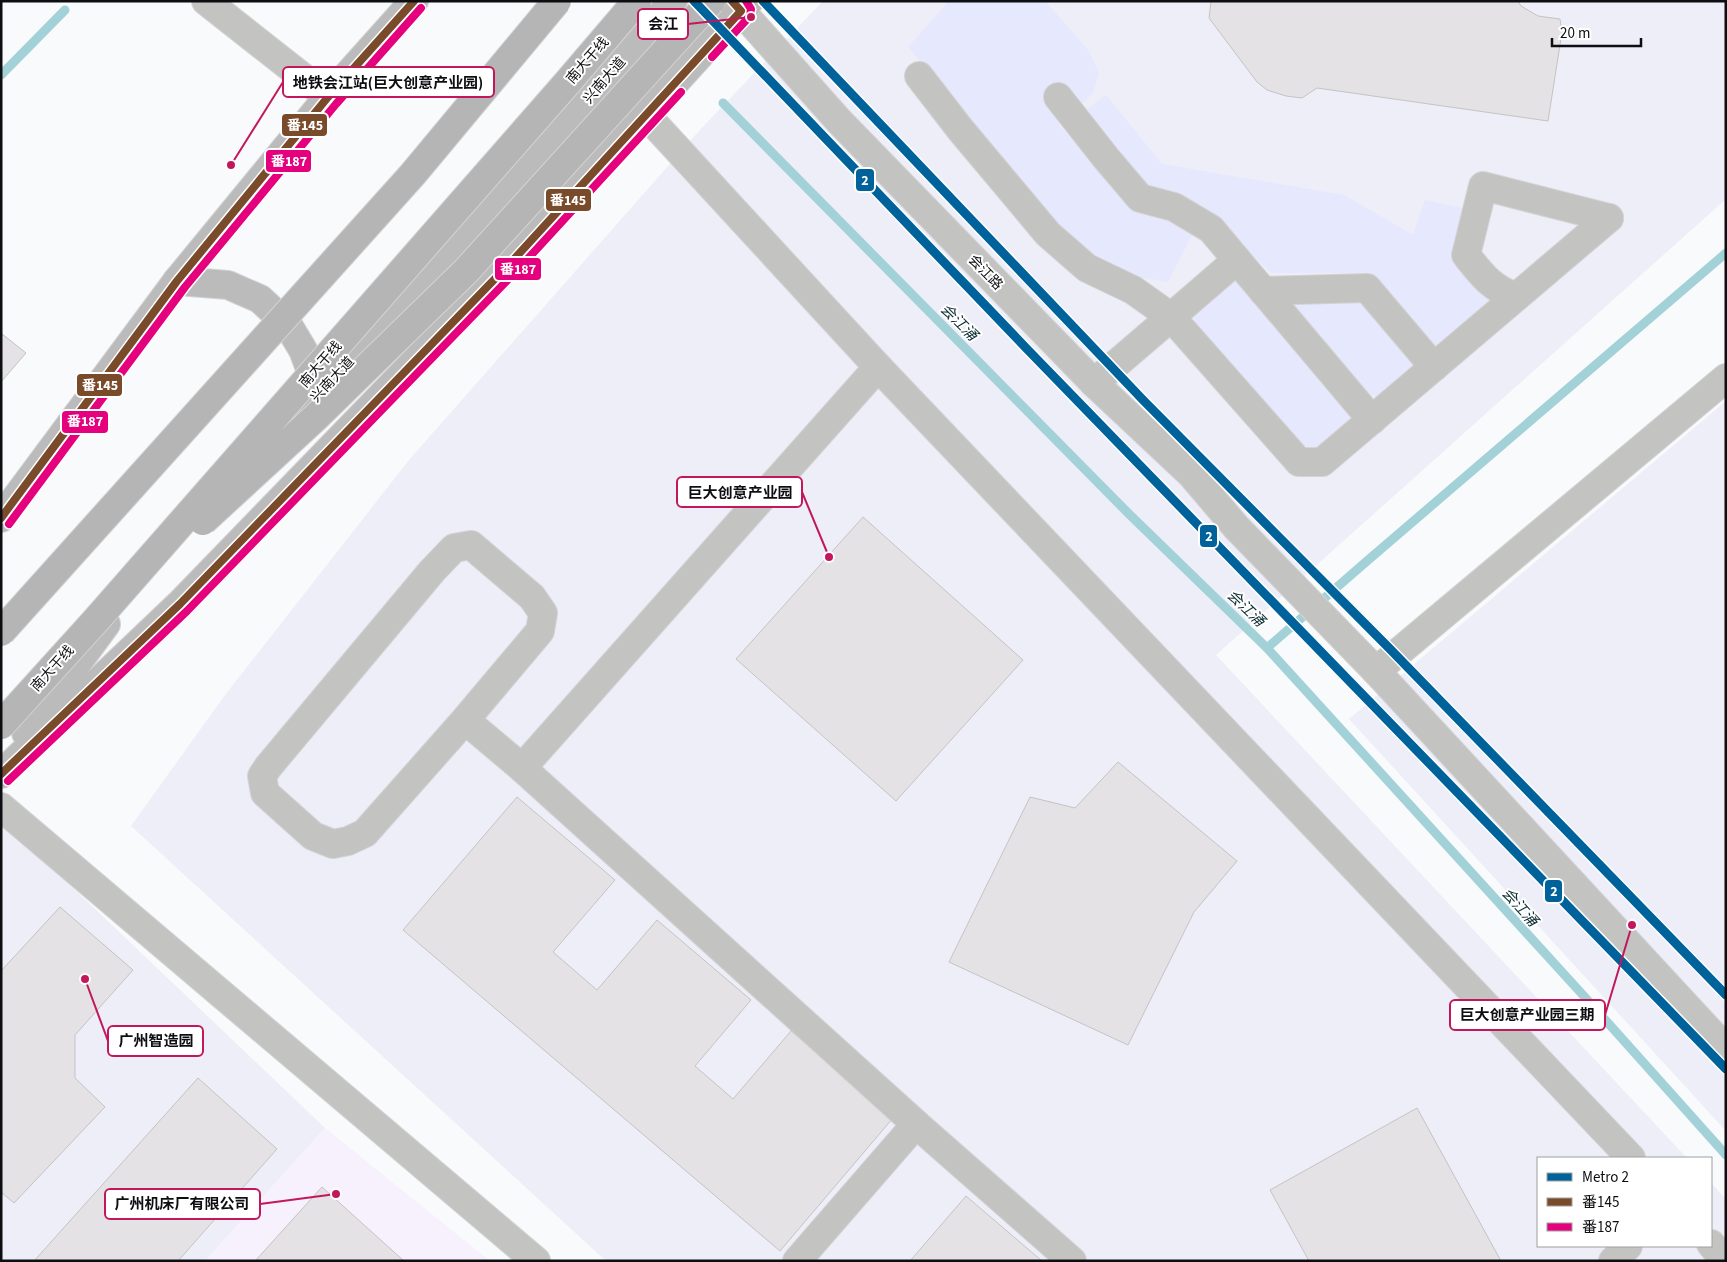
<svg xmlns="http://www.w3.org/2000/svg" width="1727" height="1262" font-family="'Source Sans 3','Noto Sans SC',sans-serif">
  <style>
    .built { fill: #edeef8 }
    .industrial { fill: #f7f1fe }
    .green { fill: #e6e8fd }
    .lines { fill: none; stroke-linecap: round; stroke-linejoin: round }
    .stream { stroke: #a3d1d8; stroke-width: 9 }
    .building { fill: #e4e2e4; stroke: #c4c3c4 }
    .minor-casing { stroke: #d4d4d6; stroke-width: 30 }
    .major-casing { stroke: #d4d4d6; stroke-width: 30 }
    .minor { stroke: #c3c3c1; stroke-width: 28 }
    .major { stroke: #bbb; stroke-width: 28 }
    .highway-bridge-casing { stroke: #d4d4d6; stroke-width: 30; stroke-linecap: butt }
    .highway-bridge { stroke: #b6b5b5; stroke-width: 28 }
    .bus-1-casing { stroke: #fff; stroke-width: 11 }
    .bus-2-casing { stroke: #fff; stroke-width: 11 }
    .bus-1 { stroke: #7a4b2a; stroke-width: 8 }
    .bus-2 { stroke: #e5007d; stroke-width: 8 }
    .metro-1-casing { stroke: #fff; stroke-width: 12 }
    .metro-1 { stroke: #00629b; stroke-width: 9 }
    .labels { text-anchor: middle; stroke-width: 4; stroke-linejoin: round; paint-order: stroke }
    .street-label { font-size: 14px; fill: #0d0e11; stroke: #fff }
    .water-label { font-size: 15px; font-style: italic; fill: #0d2f33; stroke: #fff }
    .leader { fill: none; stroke: #c2185b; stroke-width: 2 }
    .callout-dot { fill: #c2185b; stroke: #fff; stroke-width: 2 }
    .callout { fill: #fff; stroke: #c2185b; stroke-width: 2 }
    .callout-label { font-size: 15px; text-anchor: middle; font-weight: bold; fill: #0d0e11 }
    .line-badge { stroke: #fff; stroke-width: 2 }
    .badge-label { font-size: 14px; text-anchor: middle; font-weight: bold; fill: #fff }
  </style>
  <rect width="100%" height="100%" fill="#f9fafc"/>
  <g class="built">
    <path d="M823,1H1726V199L1216,655L1687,1158H1538V1246H1711V1183L1726,1199V1261H606L131,826L225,695L409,460L698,132Z"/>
    <path d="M1726,401V1131L1349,719Z"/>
    <path d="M6,824L325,1128L205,1261H1V830Z"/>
  </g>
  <path class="industrial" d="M325,1128L490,1261H205Z"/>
  <g class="green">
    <path d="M949,1H1045L1088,50L1099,73L1093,93L1059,125L1124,196L1145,212L1182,224L1192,235L1168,282L1127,275L1092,254L1062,230L908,47Z"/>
    <path d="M1106,95L1162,164L1344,195L1413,235L1425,200L1462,208L1453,253L1500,301L1437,352L1372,273H1272L1192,204L1147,185L1085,111Z"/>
    <path d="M1234,270L1359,420L1326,448H1313L1302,445L1195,323L1193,312Z"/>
    <path d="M1363,298L1417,364L1379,397L1367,394L1282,300Z"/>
  </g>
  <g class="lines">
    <g class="stream">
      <path d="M1,75L65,10"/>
      <path d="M723,103L1128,513L1267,648L1592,1005L1726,1155"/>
      <path d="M1267,648L1367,561L1726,253"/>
    </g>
  </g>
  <g class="building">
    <path d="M1211,1H1518L1521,6L1538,16L1560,19L1562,32L1548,121L1317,88L1302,98L1286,96L1267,90L1257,82L1209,18Z"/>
    <path d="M1,333L26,353L1,382Z"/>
    <path d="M863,517L1023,660L896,801L736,659Z"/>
    <path d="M1118,762L1237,861L1194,912L1128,1045L949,962L1030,797L1075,808Z"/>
    <path d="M517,797L615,880L553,952L597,990L657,920L751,1000L695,1066L733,1099L791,1031L893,1118L780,1251L403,930Z"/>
    <path d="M60,907L133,970L75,1035V1078L105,1107L14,1203L1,1192V971Z"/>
    <path d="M198,1078L277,1149L178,1261H34Z"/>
    <path d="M1417,1108L1501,1261H1309L1270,1190Z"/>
    <path d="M322,1187L404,1261H255Z"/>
    <path d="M966,1196L1042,1261H910Z"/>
  </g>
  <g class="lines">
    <defs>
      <g id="minor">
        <path d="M206,1L328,97"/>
        <path d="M732,1L839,121L1094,383L1191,474L1236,527L1376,671L1726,1049"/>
        <path d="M919,76L960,129L1048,234L1087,268L1133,290L1171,317L1237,260L1372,420"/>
        <path d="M1058,97L1106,158L1140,198L1174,207L1211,229L1237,260"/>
        <path d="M646,115L878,367L1631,1158"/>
        <path d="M1263,291L1367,288L1434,367"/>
        <path d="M1516,297C1491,288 1482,275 1466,255L1483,186L1609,218"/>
        <path d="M1094,383L1171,317L1299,462H1322L1609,218"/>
        <path d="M1376,671L1726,378"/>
        <path d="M465,720L365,833L348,841L333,844L313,836L265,793L262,776L268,767L432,571L454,548L471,545L532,597L543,613L540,631L465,720L522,768"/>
        <path d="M1,807L536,1261"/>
        <path d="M916,1124L1072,1261"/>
        <path d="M1711,1244L1725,1261"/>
        <path d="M797,1261L916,1124L522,768L878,367"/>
        <path d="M1613,1261L1628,1246"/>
      </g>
      <g id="major">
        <path d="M177,281L228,285L260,299L288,325L303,350L319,393"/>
        <path d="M277,438L549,142L673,1"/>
        <path d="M1,518L177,281L328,97L414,1"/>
        <path d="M26,733L106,624"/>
        <path d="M1,774L180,604L516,257L749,1"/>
      </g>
    </defs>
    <use href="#minor" class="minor-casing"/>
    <use href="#major" class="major-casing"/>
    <use href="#minor" class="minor"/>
    <use href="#major" class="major"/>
    <defs>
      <g id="highway-bridge">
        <path d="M203,521L315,418L466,271L711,1"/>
        <path d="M1,632L413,174L557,1"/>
        <path d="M1,725L97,619L567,83L637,1"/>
      </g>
    </defs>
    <use href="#highway-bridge" class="highway-bridge-casing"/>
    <use href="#highway-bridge" class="highway-bridge"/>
    <defs>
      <g id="bus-1">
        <path d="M1,518L177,281L328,97L414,1"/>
        <path d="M1,774L180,604L516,257L741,11L732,1"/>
      </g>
      <g id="bus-2">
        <path d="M712,57L750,16L751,9L746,1"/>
        <path d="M9,524L185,287L336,104L421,8"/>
        <path d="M8,781L187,611L523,264L681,92"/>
      </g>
    </defs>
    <use href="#bus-1" class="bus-1-casing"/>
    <use href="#bus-2" class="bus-2-casing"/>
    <use href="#bus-1" class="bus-1"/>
    <use href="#bus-2" class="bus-2"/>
    <defs>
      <g id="metro-1">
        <path d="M694,1L1027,349L1726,1069"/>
        <path d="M763,1L1144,401L1389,648L1726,995"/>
      </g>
    </defs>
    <use href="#metro-1" class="metro-1-casing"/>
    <use href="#metro-1" class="metro-1"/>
  </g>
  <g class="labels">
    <g class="street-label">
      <text transform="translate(587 60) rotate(-49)" y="5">南大干线</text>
      <text transform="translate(604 80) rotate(-49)" y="5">兴南大道</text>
      <text transform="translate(986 272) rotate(46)" y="5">会江路</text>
      <text transform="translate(320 364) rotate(-49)" y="5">南大干线</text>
      <text transform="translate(332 379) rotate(-47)" y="5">兴南大道</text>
      <text transform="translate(52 668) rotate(-48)" y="5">南大干线</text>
    </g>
    <g class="water-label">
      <text transform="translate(959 322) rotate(45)" y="5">会江涌</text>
      <text transform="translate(1246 608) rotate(44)" y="5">会江涌</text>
      <text transform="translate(1520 907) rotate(48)" y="5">会江涌</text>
    </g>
  </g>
  <path class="leader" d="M751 17L688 24M231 165L283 82M829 557L802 492M1632 925L1605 1015M85 979L108 1041M336 1194L260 1204"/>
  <g class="callout-dot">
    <circle cx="751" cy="17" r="5"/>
    <circle cx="231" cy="165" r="5"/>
    <circle cx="829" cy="557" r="5"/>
    <circle cx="1632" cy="925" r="5"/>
    <circle cx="85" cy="979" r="5"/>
    <circle cx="336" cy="1194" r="5"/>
  </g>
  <g class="callout">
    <rect x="638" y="9" width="50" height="30" rx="5"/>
    <rect x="283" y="67" width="211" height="30" rx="5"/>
    <rect x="677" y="477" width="125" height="30" rx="5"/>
    <rect x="1450" y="1000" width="155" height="30" rx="5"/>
    <rect x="108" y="1026" width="95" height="30" rx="5"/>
    <rect x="105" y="1189" width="155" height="30" rx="5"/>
  </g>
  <g class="callout-label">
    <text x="663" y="29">会江</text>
    <text x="388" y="88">地铁会江站(巨大创意产业园)</text>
    <text x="740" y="498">巨大创意产业园</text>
    <text x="1527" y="1020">巨大创意产业园三期</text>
    <text x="156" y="1046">广州智造园</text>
    <text x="182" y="1209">广州机床厂有限公司</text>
  </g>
  <g class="line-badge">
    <rect x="281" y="113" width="47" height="24" rx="5" fill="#7a4b2a"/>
    <rect x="265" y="149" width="47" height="24" rx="5" fill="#e5007d"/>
    <rect x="855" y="168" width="20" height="24" rx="5" fill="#00629b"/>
    <rect x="545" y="188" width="47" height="24" rx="5" fill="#7a4b2a"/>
    <rect x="494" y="257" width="48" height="24" rx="5" fill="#e5007d"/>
    <rect x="76" y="373" width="47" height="24" rx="5" fill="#7a4b2a"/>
    <rect x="61" y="410" width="48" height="24" rx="5" fill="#e5007d"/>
    <rect x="1199" y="524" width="19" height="24" rx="5" fill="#00629b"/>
    <rect x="1544" y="879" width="19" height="24" rx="5" fill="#00629b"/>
  </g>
  <g class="badge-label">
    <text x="305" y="130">番145</text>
    <text x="289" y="166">番187</text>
    <text x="865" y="185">2</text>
    <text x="568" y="205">番145</text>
    <text x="518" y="274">番187</text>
    <text x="100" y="390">番145</text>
    <text x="85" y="426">番187</text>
    <text x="1209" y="541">2</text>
    <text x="1554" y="896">2</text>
  </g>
  <rect width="1727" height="1262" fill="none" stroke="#0d0e11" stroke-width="5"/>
  <rect x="1537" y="1157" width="175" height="90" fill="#ffffff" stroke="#9e9fa0"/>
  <rect x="1547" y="1173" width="25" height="8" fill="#00629b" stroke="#9e9fa0"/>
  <text x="1582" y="1182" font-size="15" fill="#0d0e11">Metro 2</text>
  <rect x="1547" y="1198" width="25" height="8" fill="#7a4b2a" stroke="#9e9fa0"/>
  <text x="1582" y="1207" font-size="15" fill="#0d0e11">番145</text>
  <rect x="1547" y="1223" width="25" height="8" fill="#e5007d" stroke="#9e9fa0"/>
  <text x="1582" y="1232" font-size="15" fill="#0d0e11">番187</text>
  <path d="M1552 38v8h89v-8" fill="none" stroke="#0d0e11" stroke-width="2.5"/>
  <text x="1560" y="38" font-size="15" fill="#0d0e11" stroke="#ffffff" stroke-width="4" paint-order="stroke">20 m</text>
</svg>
